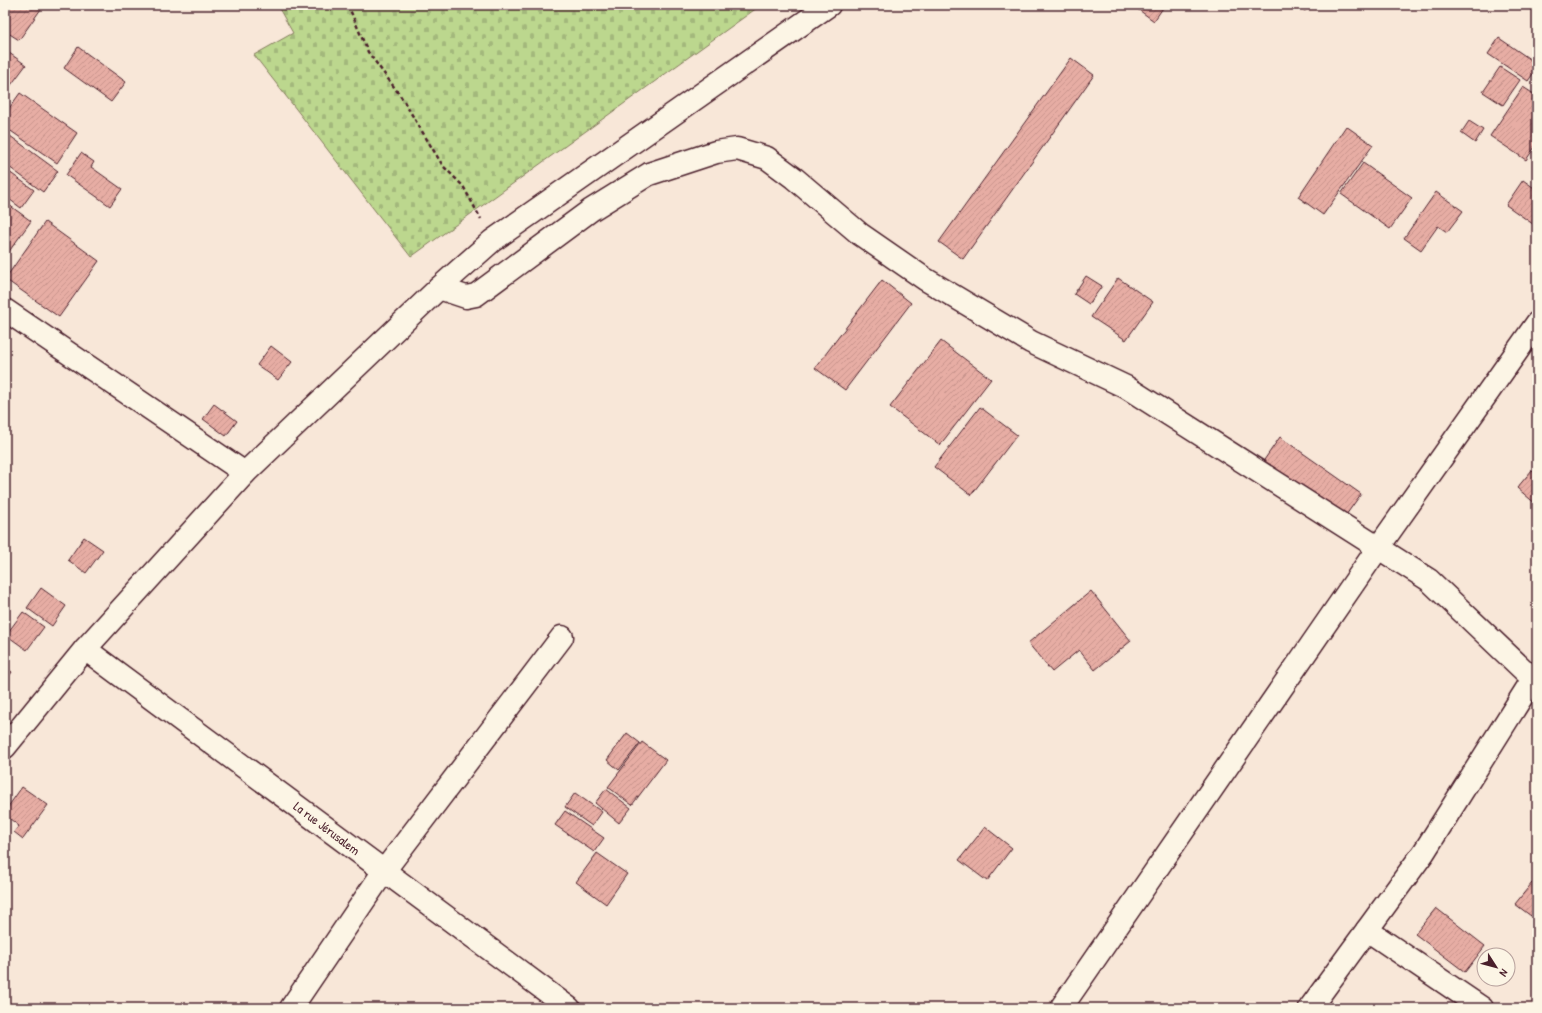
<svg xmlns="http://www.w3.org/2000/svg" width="1542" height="1013" font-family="'Patrick Hand',sans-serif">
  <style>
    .cemetery { fill: url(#cemetery-stones); stroke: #837b5c }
    .building { fill: url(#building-hatch); stroke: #4a1f2b }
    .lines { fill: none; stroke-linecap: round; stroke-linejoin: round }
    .street-casing { stroke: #4a1f2b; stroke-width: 25 }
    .secondary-casing { stroke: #4a1f2b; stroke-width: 25 }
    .path { stroke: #4a1f2b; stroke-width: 2.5; stroke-dasharray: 4 3; stroke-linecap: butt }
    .street { stroke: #fcf5e5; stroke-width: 22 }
    .secondary { stroke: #fcf5e5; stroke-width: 22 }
    .labels { text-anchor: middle; stroke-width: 3; stroke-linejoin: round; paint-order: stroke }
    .street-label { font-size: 13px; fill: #4a1f2b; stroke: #fcf5e5 }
  </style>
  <defs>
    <pattern id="cemetery-stones" width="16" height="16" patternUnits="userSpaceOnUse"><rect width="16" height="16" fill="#bcd78e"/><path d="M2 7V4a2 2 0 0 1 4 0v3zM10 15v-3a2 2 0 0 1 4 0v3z" fill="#a3b87b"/></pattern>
    <pattern id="building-hatch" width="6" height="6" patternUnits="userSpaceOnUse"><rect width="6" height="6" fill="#e7ada4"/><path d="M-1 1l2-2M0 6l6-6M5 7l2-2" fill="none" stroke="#c8948d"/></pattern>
  </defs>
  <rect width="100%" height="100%" fill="#f8e7d8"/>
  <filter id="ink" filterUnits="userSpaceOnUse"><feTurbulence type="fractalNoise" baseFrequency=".025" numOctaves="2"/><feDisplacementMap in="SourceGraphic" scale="8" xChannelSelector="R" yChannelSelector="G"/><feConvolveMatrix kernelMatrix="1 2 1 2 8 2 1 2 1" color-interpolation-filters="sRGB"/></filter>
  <g filter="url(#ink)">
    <path class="cemetery" d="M277,5H761L411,257L254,55L293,33Z"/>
    <g class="building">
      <path d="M5,5H35L41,9L19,40L5,31Z"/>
      <path d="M1132,5H1165L1154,21Z"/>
      <path d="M1297,5H1309L1305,11Z"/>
      <path d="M1499,38L1537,64V68L1528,81L1488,54Z"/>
      <path d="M78,47L126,82L111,102L64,68Z"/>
      <path d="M5,50L26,65L5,93Z"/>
      <path d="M1071,58L1094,75L963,259L939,242Z"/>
      <path d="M1500,67L1520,80L1503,105L1483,92Z"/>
      <path d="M1523,87L1537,96V144L1526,160L1490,136Z"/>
      <path d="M20,93L77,133L57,163L5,127V114Z"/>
      <path d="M1469,121L1483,130L1475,143L1461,133Z"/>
      <path d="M1346,126L1373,145L1323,215L1298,197Z"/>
      <path d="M6,133L58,171L43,192L5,164Z"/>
      <path d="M81,153L94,162L91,167L122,189L110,206L66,175Z"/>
      <path d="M1363,163L1412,198L1390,229L1341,194Z"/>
      <path d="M5,169L34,190L21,208L5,196Z"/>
      <path d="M1523,180L1537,190V227L1506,205Z"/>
      <path d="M1436,192L1463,211L1447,232L1438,226L1421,250L1404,238Z"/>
      <path d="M5,202L31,221L5,257Z"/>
      <path d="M45,222L99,261L59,317L5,279Z"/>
      <path d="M1086,276L1102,286L1089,304L1074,294Z"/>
      <path d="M1118,278L1153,302L1126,340L1091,317Z"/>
      <path d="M882,280L911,303L845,390L815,368Z"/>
      <path d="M941,341L991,379L940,445L890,407Z"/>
      <path d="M271,346L292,362L278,380L257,365Z"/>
      <path d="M214,404L237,421L226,436L203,419Z"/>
      <path d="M980,407L1017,435L971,495L934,467Z"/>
      <path d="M1280,437L1361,494L1341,522L1262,463Z"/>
      <path d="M1532,470L1537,474V505L1517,488Z"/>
      <path d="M84,537L103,550L86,573L68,560Z"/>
      <path d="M41,588L66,606L52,626L27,608Z"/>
      <path d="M1091,591L1131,641L1095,670L1079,650L1052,672L1028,643Z"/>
      <path d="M23,612L44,627L27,650L6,635Z"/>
      <path d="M5,667L12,672L5,682Z"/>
      <path d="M627,733L640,743L619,770L607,760Z"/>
      <path d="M642,742L666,760L632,805L608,787Z"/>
      <path d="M22,787L48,805L23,839L14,832L19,826L5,815V811Z"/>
      <path d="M606,789L631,808L619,823L595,803Z"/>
      <path d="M575,793L602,812L592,826L565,807Z"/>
      <path d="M565,811L604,838L594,852L555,825Z"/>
      <path d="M985,827L1012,848L987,881L959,860Z"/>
      <path d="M597,853L627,874L606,904L576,882Z"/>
      <path d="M1532,883L1537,887V908L1531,916L1515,904Z"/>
      <path d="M1436,908L1485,946L1465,972L1415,934Z"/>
    </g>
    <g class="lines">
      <defs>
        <g id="street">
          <path d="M439,288L466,297L476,295L591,210L649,174L716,152L737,149L767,158L794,178L860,234L925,279L1031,342L1126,387L1429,580L1533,679L1424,852L1310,1008"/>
          <path d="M5,310L245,473"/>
          <path d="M85,649L569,1008"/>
          <path d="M1367,930L1482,1008"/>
          <path d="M291,1008L384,871L562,637"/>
          <path d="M1061,1008L1378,548L1537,323"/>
        </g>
        <path id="secondary" d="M5,747L85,649L245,473L439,288L492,241L829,5"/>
      </defs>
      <use href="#street" class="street-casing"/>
      <use href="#secondary" class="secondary-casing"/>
      <path class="path" d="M348,5L368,52L400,95L443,166L463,186L481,219"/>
      <use href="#street" class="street"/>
      <use href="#secondary" class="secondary"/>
    </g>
  </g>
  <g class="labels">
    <g class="street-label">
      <text transform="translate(327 828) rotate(37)" y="5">La rue Jérusalem</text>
    </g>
  </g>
  <rect width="1542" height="1013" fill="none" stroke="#fcf5e5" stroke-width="20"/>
  <rect x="10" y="10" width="1522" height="993" fill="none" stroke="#4a1f2b" stroke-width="1.5" filter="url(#ink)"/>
  <g transform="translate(1496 967) rotate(126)"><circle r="19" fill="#fcf5e5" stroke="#b59f9b"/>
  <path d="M0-3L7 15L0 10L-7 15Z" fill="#4a1f2b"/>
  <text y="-6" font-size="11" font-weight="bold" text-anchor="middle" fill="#4a1f2b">N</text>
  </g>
</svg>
